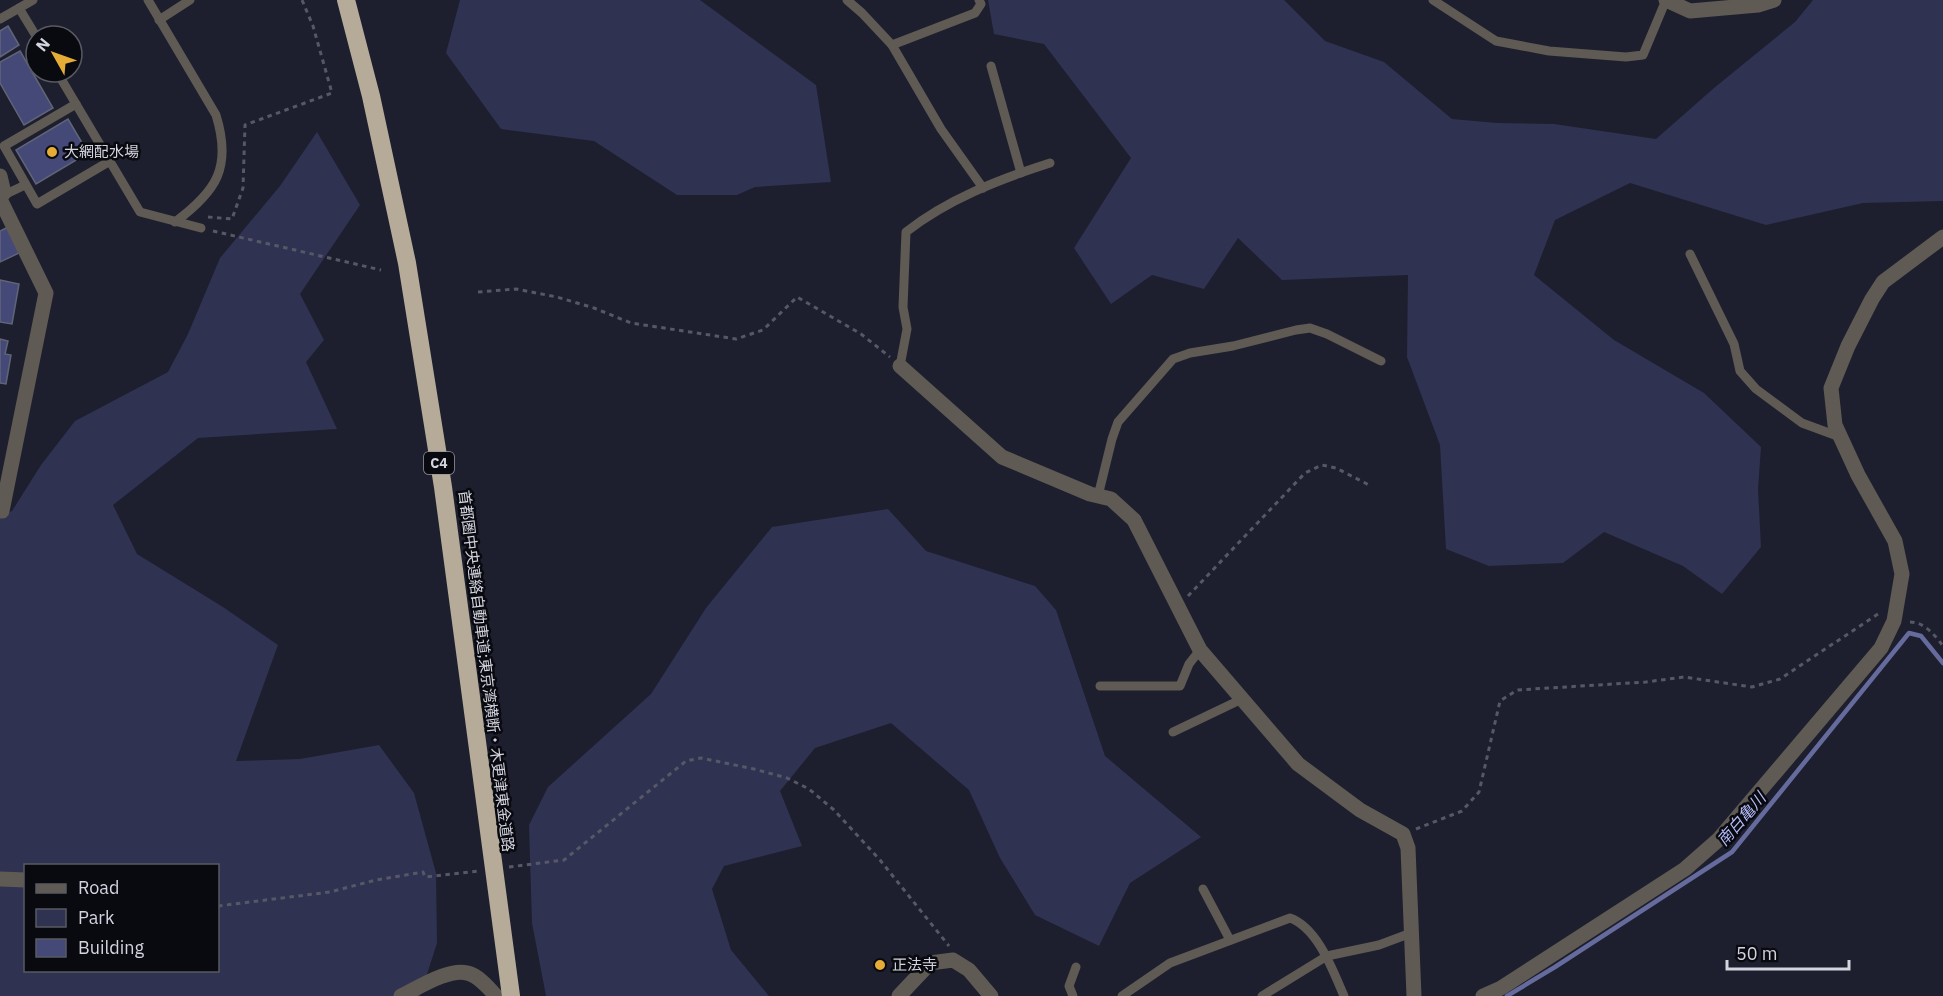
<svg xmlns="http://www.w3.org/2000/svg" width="1943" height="996" font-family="'IBM Plex Sans','Noto Sans JP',sans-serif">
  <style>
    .green { fill: #2f3251; fill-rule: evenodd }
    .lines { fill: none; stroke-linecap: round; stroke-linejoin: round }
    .stream { stroke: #656b9d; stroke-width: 4.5 }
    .building { fill: #454978; stroke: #616477; stroke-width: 1.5 }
    .path { stroke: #565866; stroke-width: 3; stroke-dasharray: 4.5 4.5; stroke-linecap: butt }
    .lane { stroke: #5f5a53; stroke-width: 9 }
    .street { stroke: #5f5a53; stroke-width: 15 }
    .highway { stroke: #b6ab98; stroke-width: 18 }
    .poi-dot { fill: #e6ad36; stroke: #090910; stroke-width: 2 }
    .labels { text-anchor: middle; stroke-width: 5; stroke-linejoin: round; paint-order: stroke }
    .shield { fill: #090910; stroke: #9697a0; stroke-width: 1.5 }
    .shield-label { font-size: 14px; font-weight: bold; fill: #d2d4de }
    .poi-label { font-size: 15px; fill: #d2d4de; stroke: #090910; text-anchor: start }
    .street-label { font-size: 15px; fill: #d2d4de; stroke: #090910 }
    .water-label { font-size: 16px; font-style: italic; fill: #b4bbf8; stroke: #090910 }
  </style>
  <rect width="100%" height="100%" fill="#1d1f2e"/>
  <g class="green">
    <path d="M460,0H700L816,85L831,182L755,187L737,195H677L594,141L501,129L446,53Z"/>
    <path d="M988,0H1284L1325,41L1384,62L1452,119L1497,123L1554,124L1656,139L1714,88L1795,22L1813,0H1943V201L1863,203L1766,225L1630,183L1555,220L1534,275L1614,340L1704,393L1761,447L1758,489L1761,547L1722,594L1683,566L1604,532L1563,563L1489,566L1446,549L1440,445L1407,357L1408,275L1282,280L1238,238L1204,289L1152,275L1111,304L1074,248L1131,158L1044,44L994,34Z"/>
    <path d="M317,132L360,205L300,294L324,340L306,362L337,429L198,438L113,505L137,554L223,607L278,645L236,761L300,759L379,745L414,793L436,873L437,943L420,996H0V517L12,511L41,465L75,421L168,372L188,334L220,258L280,186ZM26,866H218V970H26Z"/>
    <path d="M888,509L926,551L1035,586L1056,610L1105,756L1201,837L1130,883L1099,946L1035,915L1000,858L969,790L891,723L815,748L780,791L802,846L724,866L712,889L731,950L769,996H546L532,923L529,825L548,787L651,694L706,608L772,527Z"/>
  </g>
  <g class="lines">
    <path class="stream" d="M1507,996L1555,967L1732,852L1909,633L1921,636L1943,663"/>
  </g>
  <g class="building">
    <path d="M8,26L19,45L0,57V31Z"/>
    <path d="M20,51L53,108L24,125L0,83V62Z"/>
    <path d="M68,119L88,153L36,184L16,150Z"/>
    <path d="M8,227L19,253L0,262V231Z"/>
    <path d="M0,280L19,284L12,324L0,322Z"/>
    <path d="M0,339L8,341L5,354L11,355L6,384L0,383Z"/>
  </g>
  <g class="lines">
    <g class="path">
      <path d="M208,217L232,219L243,188L245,125L332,93L313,26L302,0"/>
      <path d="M213,231L381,270"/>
      <path d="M478,292L516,289L557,297L594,308L631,323L736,339L763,330L797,297L861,334L890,357"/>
      <path d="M1188,596L1305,473L1322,465L1336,468L1369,485"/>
      <path d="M1910,622C1924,622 1935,635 1943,646"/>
      <path d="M1416,829L1462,811L1479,792L1500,701L1517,690L1646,682L1684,677L1752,687L1780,679L1881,612"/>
      <path d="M509,867L564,860L686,761L701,758L754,769L787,778L809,789L834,810L880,860L949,946"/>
      <path d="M218,906L330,892L376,880L423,872L425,877L479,871"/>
    </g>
    <g class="lane">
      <path d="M148,0L216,115C232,167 217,191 175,222"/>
      <path d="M847,0L862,13L892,45L941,129L983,188"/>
      <path d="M1433,0L1496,41L1549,51L1626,57L1643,55L1666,0"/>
      <path d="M19,8L36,36"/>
      <path d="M0,19L33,0"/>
      <path d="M159,20L190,0"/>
      <path d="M892,45L975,13L981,4L979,0"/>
      <path d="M991,66L1021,173"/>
      <path d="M57,72L140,212L201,228"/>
      <path d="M76,104L4,146L37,204L110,161"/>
      <path d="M2,196L25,185"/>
      <path d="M1690,254L1734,344L1740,371L1756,389L1802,423L1840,437"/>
      <path d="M900,366L907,329L903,307L906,232C948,199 1000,179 1050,163"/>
      <path d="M1098,496L1112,439L1118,422L1173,359L1190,353L1233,346L1296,330L1310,328L1327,334L1381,361"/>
      <path d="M1100,686H1180L1189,664L1200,650"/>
      <path d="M1173,732L1242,699"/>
      <path d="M1203,889L1230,940"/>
      <path d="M1073,996L1069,986L1076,967"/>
      <path d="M1122,996L1170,963L1290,918C1318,928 1333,971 1344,996"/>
      <path d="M1262,996L1327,956L1379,945L1411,933"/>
    </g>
    <g class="street">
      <path d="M1666,0L1690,11L1758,5L1774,0"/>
      <path d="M0,176L4,193L0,197"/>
      <path d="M0,199L46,293L2,511H0"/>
      <path d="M900,366L1002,457L1090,494L1111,499L1134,520L1200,650L1298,764L1360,810L1403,834L1408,848L1414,996"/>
      <path d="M0,879L26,880"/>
      <path d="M401,996C418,988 449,968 467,973C478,975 489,988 496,996"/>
      <path d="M899,996L930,963L953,960L969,970L991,996"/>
      <path d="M1483,996L1501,988L1685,869L1718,840L1881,648L1894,621L1902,574L1895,541L1858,475L1835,425L1831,388L1848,346L1872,299L1883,282L1943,237"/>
    </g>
    <path class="highway" d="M346,0L371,96L407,263L443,487L511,996"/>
  </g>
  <g class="poi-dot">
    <circle cx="52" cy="152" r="6"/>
    <circle cx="880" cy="965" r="6"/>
  </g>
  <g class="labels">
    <rect class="shield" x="424" y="452" width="30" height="22" rx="4.5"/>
    <g class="shield-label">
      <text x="439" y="468">C4</text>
    </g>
    <g class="poi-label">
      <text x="64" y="157">大網配水場</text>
      <text x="892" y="970">正法寺</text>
    </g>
    <g class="street-label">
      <text transform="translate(486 671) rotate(83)" y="5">首都圏中央連絡自動車道;東京湾横断・木更津東金道路</text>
    </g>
    <g class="water-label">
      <text transform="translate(1741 819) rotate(-49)" y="6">南白亀川</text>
    </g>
  </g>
  <rect x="24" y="864" width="195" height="108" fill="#090910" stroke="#595a62" stroke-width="1.5"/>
  <rect x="36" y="884" width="30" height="9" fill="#5f5a53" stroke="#595a62" stroke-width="1.5"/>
  <text x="78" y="894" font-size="18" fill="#d2d4de">Road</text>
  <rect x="36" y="909" width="30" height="18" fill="#2f3251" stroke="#595a62" stroke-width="1.5"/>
  <text x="78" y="924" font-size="18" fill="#d2d4de">Park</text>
  <rect x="36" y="939" width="30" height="18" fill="#454978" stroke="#595a62" stroke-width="1.5"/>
  <text x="78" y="954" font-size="18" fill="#d2d4de">Building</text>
  <g transform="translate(54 54) rotate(310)"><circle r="28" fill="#090910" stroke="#595a62" stroke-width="1.5"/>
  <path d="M0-4.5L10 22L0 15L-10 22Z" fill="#e6ad36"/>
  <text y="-9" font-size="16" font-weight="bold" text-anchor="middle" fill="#d2d4de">N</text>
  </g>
  <path d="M1727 960v9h122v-9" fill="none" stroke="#d2d4de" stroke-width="3"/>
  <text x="1736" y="960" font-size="18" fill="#d2d4de" stroke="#090910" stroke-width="4.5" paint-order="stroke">50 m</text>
</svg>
